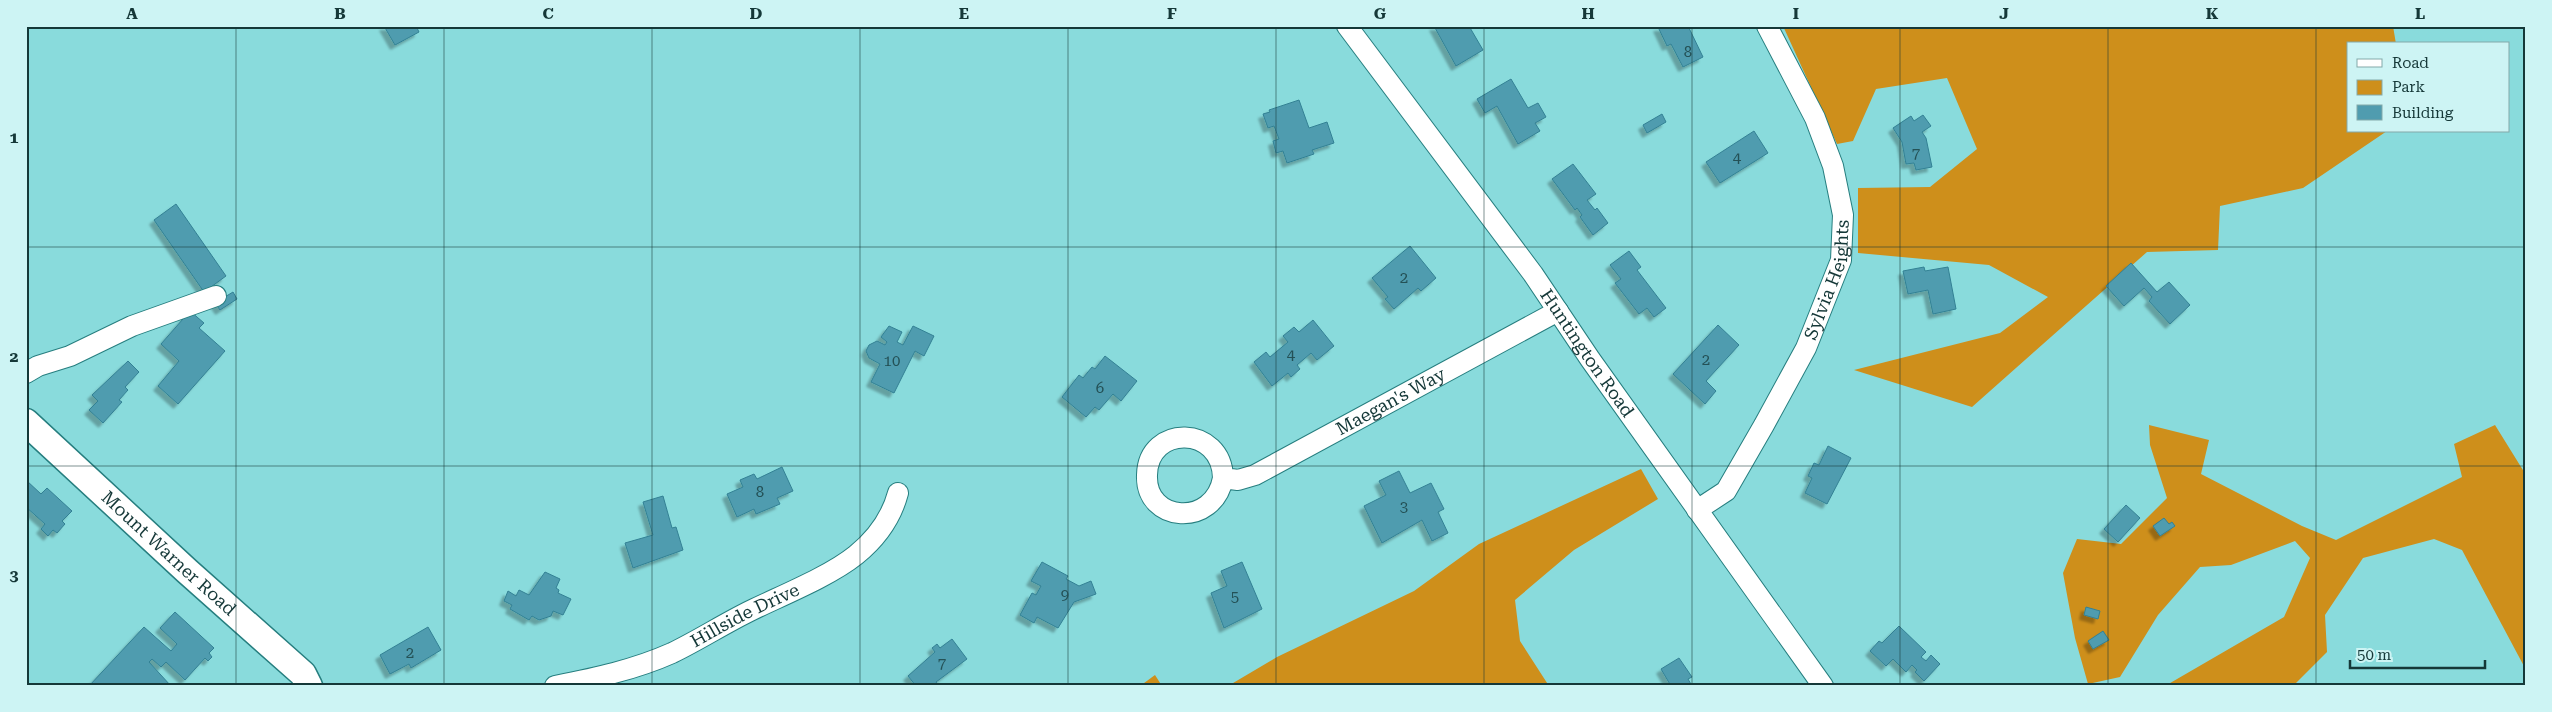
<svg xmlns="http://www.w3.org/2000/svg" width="2552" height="712" font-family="'Roboto Serif',serif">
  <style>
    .green { fill: #ce8f1b }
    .building { fill: #509caf; stroke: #338194; filter: url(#shadow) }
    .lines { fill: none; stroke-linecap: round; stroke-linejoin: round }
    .minor-casing { stroke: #267e7f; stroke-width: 22 }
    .major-casing { stroke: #267e7f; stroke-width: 29 }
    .minor { stroke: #fff; stroke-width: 20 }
    .major { stroke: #fff; stroke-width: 26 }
    .grid { fill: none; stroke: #153838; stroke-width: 1; stroke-opacity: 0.55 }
    .labels { text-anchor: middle; stroke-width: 5; stroke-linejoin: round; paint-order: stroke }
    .number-label { font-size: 15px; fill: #245156 }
    .street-label { font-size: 18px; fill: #153838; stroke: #cdf4f4 }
    .neatline { fill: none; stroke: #153838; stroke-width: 2 }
    .grid-label { font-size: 16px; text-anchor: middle; font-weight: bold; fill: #153838 }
  </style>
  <defs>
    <filter id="shadow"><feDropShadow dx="-4.5" dy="4.5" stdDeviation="1" flood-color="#0004"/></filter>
  </defs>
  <rect width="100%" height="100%" fill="#89dbdc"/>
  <g class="green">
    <path d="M1783,26H2393L2396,44H2348V131H2387L2303,188L2220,206L2218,250L2147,252L1972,407L1854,370L2000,333L2048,297L1989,265L1858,253V188L1930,187L1977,149L1947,78L1876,89L1853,141L1837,144Z"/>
    <path d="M2149,425L2209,440L2201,474L2302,526L2336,540L2462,477L2454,444L2495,425L2526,475V670L2462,550L2434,539L2363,558L2325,615L2327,652L2293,686H2165L2284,617L2310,558L2295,541L2231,565L2200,567L2158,615L2120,677L2088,684L2075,638L2063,573L2077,539L2121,544L2167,498L2150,445Z"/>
    <path d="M1641,469L1658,499L1574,550L1515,600L1520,641L1549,686H1228L1277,657L1414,591L1479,544Z"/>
    <path d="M1155,675L1162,686H1140Z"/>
  </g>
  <g class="building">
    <path d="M384,26H416L419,32L395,45Z"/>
    <path d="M1434,26H1469L1483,50L1456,66Z"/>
    <path d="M1688,26L1703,57L1683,67L1671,44L1667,46L1658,27Z"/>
    <path d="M1511,79L1528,108L1538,103L1546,117L1535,123L1540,131L1518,144L1497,106L1485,113L1477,99Z"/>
    <path d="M1299,100L1309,128L1327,122L1334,143L1312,150L1314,154L1287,163L1283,151L1276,153L1273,141L1279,139L1274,126L1268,128L1263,114L1270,112L1269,110Z"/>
    <path d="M1662,114L1666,122L1647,133L1643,125Z"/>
    <path d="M1923,115L1931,126L1922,132L1926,138L1932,167L1916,170L1914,163L1906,164L1902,142L1893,128L1911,116L1914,121Z"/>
    <path d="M1754,131L1768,153L1720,183L1706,162Z"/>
    <path d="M1573,164L1596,194L1587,200L1595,210L1597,208L1608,223L1593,235L1580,217L1582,215L1577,208L1575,210L1552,179Z"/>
    <path d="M176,204L226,276L204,292L154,220Z"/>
    <path d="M1410,246L1436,278L1421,291L1418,288L1394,309L1385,299L1388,297L1372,278Z"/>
    <path d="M1629,251L1641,267L1637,270L1666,308L1654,317L1647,308L1639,314L1615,283L1621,279L1610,265Z"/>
    <path d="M2131,263L2157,292L2169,282L2190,305L2170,324L2149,301L2152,297L2144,288L2124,306L2106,286Z"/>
    <path d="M1924,267L1925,271L1948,267L1956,309L1933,314L1928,290L1908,294L1903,271Z"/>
    <path d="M233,292L237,299L220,310L215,303Z"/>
    <path d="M190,311L204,323L199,328L225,351L178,404L158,386L179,361L161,344Z"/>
    <path d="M1313,320L1334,346L1317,360L1311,353L1297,365L1300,369L1291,377L1288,373L1272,386L1254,362L1266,352L1270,357L1288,342L1283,336L1294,327L1299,332Z"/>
    <path d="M1718,325L1739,345L1706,381L1716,391L1705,404L1673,374Z"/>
    <path d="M889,326L902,332L897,342L903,345L913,326L934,336L924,356L915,351L894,393L871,382L880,364L869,358L866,351L869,345L877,341L885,345L887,342L881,337Z"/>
    <path d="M1105,356L1137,381L1121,401L1113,394L1099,410L1095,407L1086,417L1062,397L1079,375L1083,378L1092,367L1095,369Z"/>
    <path d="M128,361L139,372L125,387L128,390L119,400L122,402L103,423L89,410L98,401L92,395Z"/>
    <path d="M1828,446L1851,458L1827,504L1805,493L1812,478L1808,476L1814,463L1819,465Z"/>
    <path d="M782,467L793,491L777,498L780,504L756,514L754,509L737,517L727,494L743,487L740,480L754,474L757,479Z"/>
    <path d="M1399,471L1410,493L1431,483L1444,509L1438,512L1448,533L1432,541L1422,520L1382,543L1364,506L1386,495L1379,481Z"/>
    <path d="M26,480L41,494L47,488L72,511L62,521L65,524L57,533L53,530L48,536L41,529L45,524L26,507Z"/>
    <path d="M663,496L672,528L676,527L683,550L633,568L625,543L653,535L643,502Z"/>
    <path d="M2126,505L2140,518L2118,542L2104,529Z"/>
    <path d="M2164,518L2169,524L2172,522L2175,526L2160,536L2153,526Z"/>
    <path d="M1042,562L1068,576L1066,579L1079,586L1091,581L1096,594L1074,602L1058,628L1037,617L1034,623L1020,615L1032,593L1036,595L1041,586L1031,581Z"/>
    <path d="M1242,562L1262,609L1224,628L1211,593L1227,586L1221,571Z"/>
    <path d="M545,572L560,579L556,588L559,590L558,593L571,599L563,615L553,611L551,616L539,620L532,616L529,620L510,609L512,605L504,601L508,591L516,596L519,590L529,595Z"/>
    <path d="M2086,607L2100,611L2098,619L2084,615Z"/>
    <path d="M175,612L214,648L209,653L212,657L208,661L205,658L185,680L166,662L161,667L152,659L149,662L171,686H89L144,627L171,651L177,644L160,628Z"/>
    <path d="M1899,626L1926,652L1921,657L1926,661L1931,655L1940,664L1924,681L1915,672L1917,670L1912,665L1906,672L1893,659L1886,666L1870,651L1879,641L1882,643Z"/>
    <path d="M428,627L441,650L411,668L409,664L390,674L380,655Z"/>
    <path d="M2103,631L2109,640L2093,649L2088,641Z"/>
    <path d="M952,639L967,659L936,682L939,686H916L908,676L935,652L932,648L937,644L940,648Z"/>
    <path d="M1679,658L1692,677L1688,679L1692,686H1671L1661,669Z"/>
  </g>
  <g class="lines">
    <defs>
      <g id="minor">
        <path id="s1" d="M1347,26L1533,274L1590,359L1823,686"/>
        <path d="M26,373L38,366L70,356L132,326L216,296"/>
        <path id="s2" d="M1223,478C1222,425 1148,424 1147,475C1145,523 1214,528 1223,478L1238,480L1255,475L1558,311"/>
        <path id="s3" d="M1697,510L1726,491L1764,425L1806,348L1841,260L1843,215L1833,166L1815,118L1767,26"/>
        <path id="s4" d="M555,686C595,678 634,670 672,653C699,640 725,623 752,610C783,595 830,576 856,555C877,538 891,519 898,493"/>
      </g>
      <g id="major">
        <path id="s5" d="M26,422L187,571L303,674L309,686"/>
      </g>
    </defs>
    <use href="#minor" class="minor-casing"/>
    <use href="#major" class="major-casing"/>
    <use href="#minor" class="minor"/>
    <use href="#major" class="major"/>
  </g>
  <path class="grid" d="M236,26V686M444,26V686M652,26V686M860,26V686M1068,26V686M1276,26V686M1484,26V686M1692,26V686M1900,26V686M2108,26V686M2316,26V686M26,247H2526M26,466H2526"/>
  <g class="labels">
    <g class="number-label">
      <text x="1688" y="57">8</text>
      <text x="1916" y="158">7</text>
      <text x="1737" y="163">4</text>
      <text x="1404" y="283">2</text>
      <text x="1291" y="360">4</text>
      <text x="1706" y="365">2</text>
      <text x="892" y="366">10</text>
      <text x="1100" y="393">6</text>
      <text x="760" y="497">8</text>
      <text x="1404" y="512">3</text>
      <text x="1065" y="600">9</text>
      <text x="1235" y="602">5</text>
      <text x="410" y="658">2</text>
      <text x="942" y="668">7</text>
    </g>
    <g class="street-label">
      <text dy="6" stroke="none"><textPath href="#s3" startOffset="271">Sylvia Heights</textPath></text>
      <text dy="6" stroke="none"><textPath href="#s1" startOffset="406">Huntington Road</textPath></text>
      <text dy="6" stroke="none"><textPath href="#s2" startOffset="426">Maegan's Way</textPath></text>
      <text dy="6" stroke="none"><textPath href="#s5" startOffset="194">Mount Warner Road</textPath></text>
      <text dy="6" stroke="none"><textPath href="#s4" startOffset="204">Hillside Drive</textPath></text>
    </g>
  </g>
  <rect width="2552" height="712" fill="none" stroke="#cdf4f4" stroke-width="55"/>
  <rect x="2347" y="42" width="162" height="90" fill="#cdf4f4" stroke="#83a9a9"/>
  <rect x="2357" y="59" width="25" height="8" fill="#ffffff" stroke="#83a9a9"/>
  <text x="2392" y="68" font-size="15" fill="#153838">Road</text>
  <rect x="2357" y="80" width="25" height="15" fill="#ce8f1b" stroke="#83a9a9"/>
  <text x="2392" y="92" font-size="15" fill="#153838">Park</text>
  <rect x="2357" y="105" width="25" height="15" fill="#509caf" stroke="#83a9a9"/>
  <text x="2392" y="118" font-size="15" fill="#153838">Building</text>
  <path d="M2350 660v8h135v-8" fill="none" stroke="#153838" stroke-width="2.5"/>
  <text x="2357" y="660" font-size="15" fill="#153838" stroke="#cdf4f4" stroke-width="4" paint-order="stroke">50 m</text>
  <rect x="28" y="28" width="2496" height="656" class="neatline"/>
  <g class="grid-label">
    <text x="132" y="19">A</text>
    <text x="340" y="19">B</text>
    <text x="548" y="19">C</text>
    <text x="756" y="19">D</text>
    <text x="964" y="19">E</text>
    <text x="1172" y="19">F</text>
    <text x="1380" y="19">G</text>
    <text x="1588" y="19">H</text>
    <text x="1796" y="19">I</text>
    <text x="2004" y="19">J</text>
    <text x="2212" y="19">K</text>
    <text x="2420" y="19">L</text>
    <text x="14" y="143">1</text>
    <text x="14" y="362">2</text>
    <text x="14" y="581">3</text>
  </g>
</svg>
